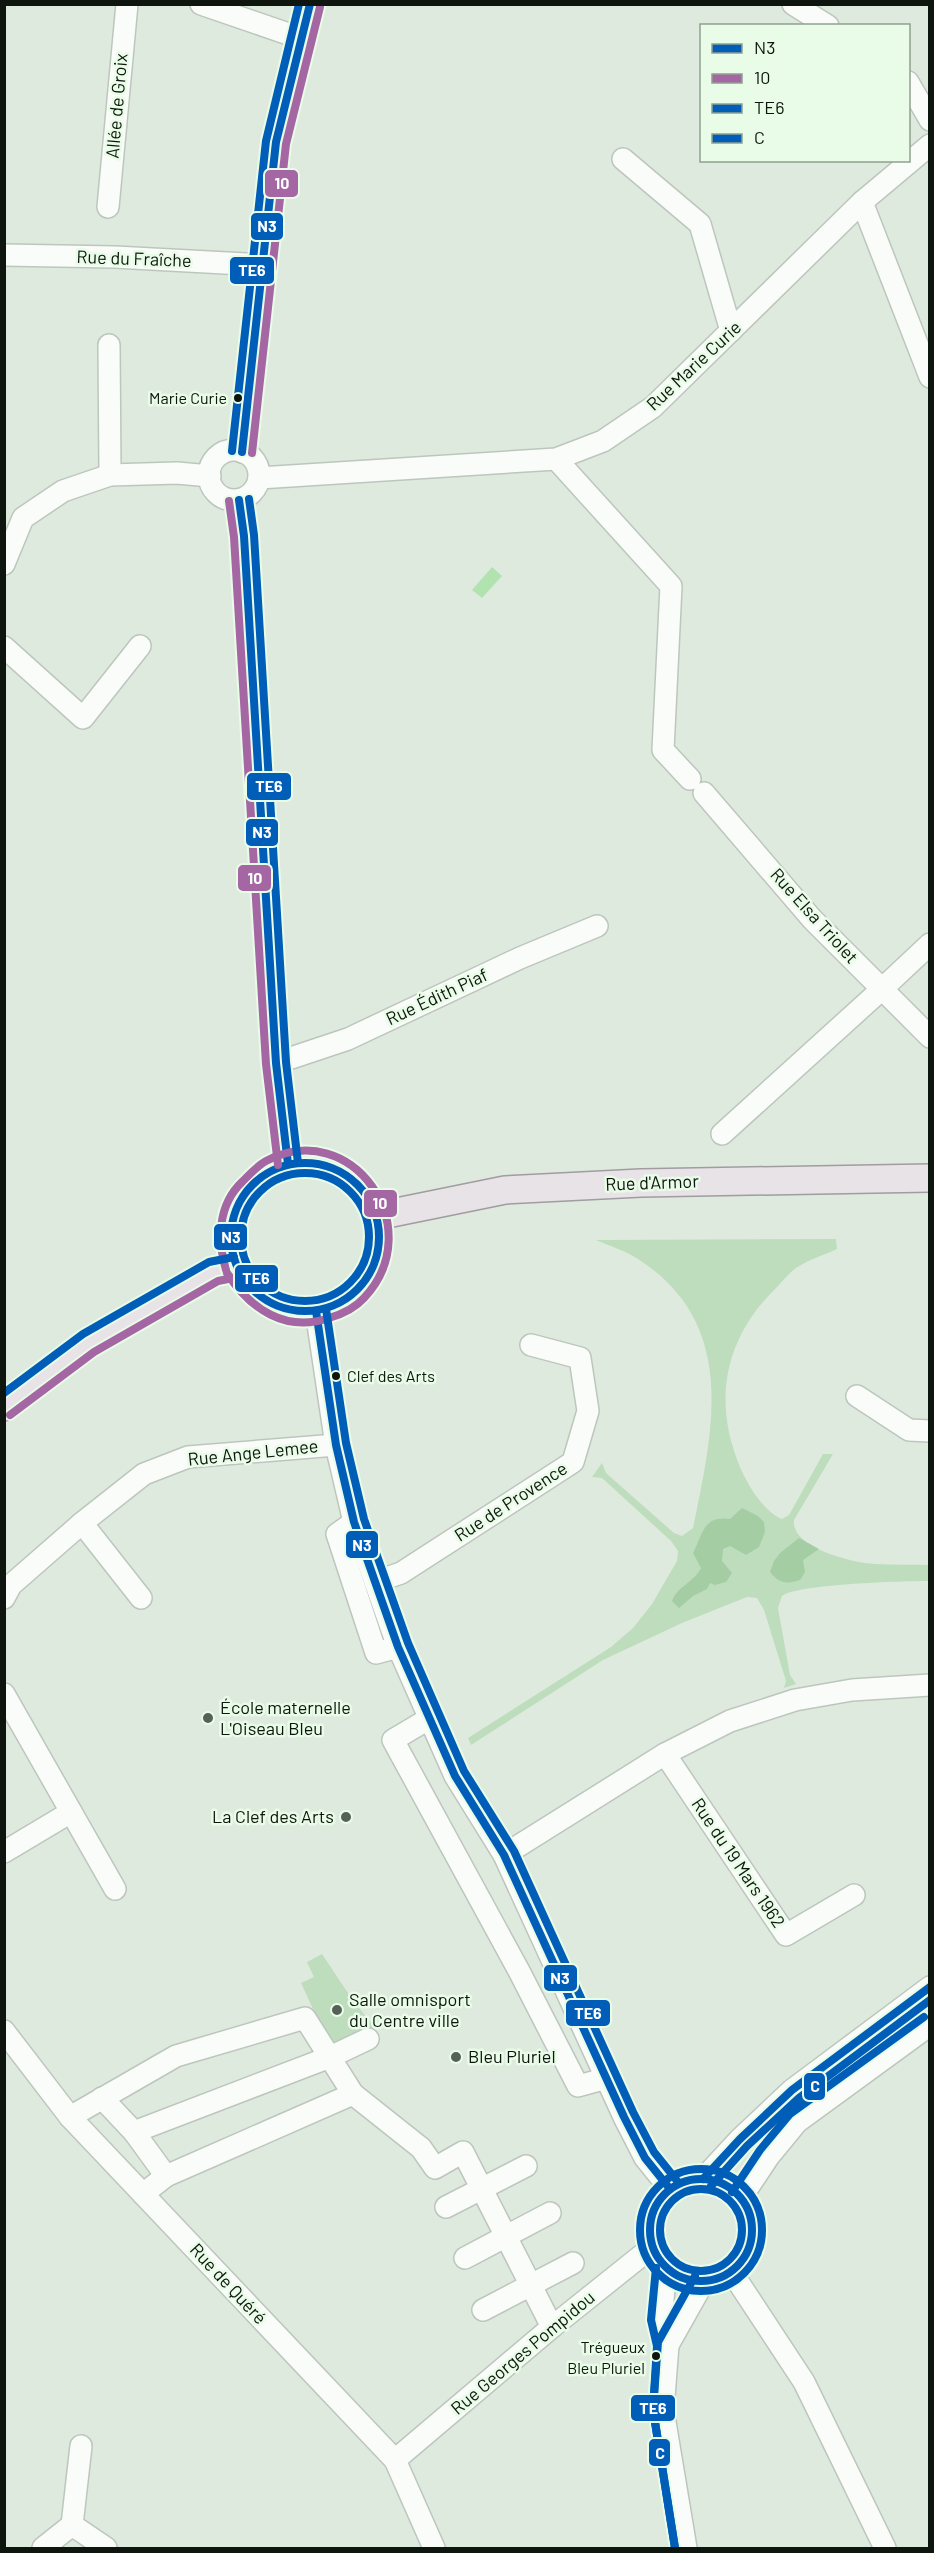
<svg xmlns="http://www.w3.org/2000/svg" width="934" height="2553" font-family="Barlow,sans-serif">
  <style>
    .green { fill: #beddbd }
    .forest { fill: #a4cda4 }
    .water { fill: #b1e3b0 }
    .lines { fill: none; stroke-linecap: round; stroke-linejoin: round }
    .minor-casing { stroke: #bdc6bd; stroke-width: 24 }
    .major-casing { stroke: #a19ca0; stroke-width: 30 }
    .minor { stroke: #fafcfa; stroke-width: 21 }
    .major { stroke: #e7e3e6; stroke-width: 27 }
    .bus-1-casing { stroke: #e8fce7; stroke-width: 12 }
    .bus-2-casing { stroke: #e8fce7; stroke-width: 12 }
    .bus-3-casing { stroke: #e8fce7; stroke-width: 12 }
    .bus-4-casing { stroke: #e8fce7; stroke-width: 12 }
    .bus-1 { stroke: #005eb8; stroke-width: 8 }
    .bus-2 { stroke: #a467a3; stroke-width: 8 }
    .bus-3 { stroke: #005eb8; stroke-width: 8 }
    .bus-4 { stroke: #005eb8; stroke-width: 8 }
    .bus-dot { fill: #0e150e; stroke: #e8fce7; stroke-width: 2 }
    .poi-dot { fill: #576057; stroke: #e8fce7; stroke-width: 2 }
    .labels { text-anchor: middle; stroke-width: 5; stroke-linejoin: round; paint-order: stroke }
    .bus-label { font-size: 16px; fill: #0e150e; stroke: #e8fce7; text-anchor: end }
    .street-label { font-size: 18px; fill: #0e150e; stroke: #e8fce7 }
    .poi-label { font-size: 18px; fill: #0e150e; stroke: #e8fce7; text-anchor: start }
    .line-badge { stroke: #e8fce7; stroke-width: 2 }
    .badge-label { font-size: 16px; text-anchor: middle; font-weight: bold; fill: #fff }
  </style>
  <rect width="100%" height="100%" fill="#dfeadf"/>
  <g class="green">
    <path d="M836,1239L837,1249C824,1255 808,1260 796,1268C789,1273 783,1281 776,1288C725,1338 712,1400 740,1467C747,1484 764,1512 782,1519L789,1515L823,1454H833L794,1520C791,1545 839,1558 859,1562C881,1566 907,1564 929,1565V1581C904,1581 797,1584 782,1596L778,1608L790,1675L796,1684L784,1688L786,1681L764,1610L757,1598L747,1597L682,1623L603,1660L471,1745L468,1738L611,1647L633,1628L652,1604L677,1561L678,1551L671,1541L602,1478L592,1477L602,1463L606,1473L674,1533L682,1536L693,1528C713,1430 739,1324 638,1259C626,1251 610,1246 596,1240Z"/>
    <path d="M322,1954L354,2002L375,2027L332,2050L301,1983L314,1977L307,1962Z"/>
  </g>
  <g class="forest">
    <path d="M742,1508L758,1516L764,1522L765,1532L759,1547L746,1555L730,1546L723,1549L722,1561L732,1573L726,1582L715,1585L710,1583L707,1589L693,1596L679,1608L672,1601C677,1587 695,1581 701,1568L693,1553C703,1534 703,1515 730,1519Z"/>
    <path d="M799,1538L819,1549L803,1560L805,1572L800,1580C786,1584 780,1584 770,1572L774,1561L780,1553Z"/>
  </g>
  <path class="water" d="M492,567L502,576L482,598L472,590Z"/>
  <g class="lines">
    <defs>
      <g id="minor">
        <path d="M201,4L300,38"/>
        <path d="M793,4L828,26"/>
        <path d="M908,82L930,120"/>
        <path d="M623,159L700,224L731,331"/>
        <path d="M862,202L930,377"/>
        <path d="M108,207L127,4"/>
        <path d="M4,255L115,257L263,265"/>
        <path d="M109,345L110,475"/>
        <circle cx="234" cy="475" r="25"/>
        <path d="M242,452L276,142L310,4"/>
        <path d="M556,459L671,586L663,750L690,779"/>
        <path d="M259,478L556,459L603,441L653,407L862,202L930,145"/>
        <path d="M239,500L244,536L276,1063L288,1164"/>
        <path d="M4,564L23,518L63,491L110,475L177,473L210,476"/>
        <path d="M4,647L83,718L140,646"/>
        <path d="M704,793L812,919L882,989L930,944"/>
        <path d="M276,1063L348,1039L520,958L597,926"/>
        <path d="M722,1134L882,989L930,1037"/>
        <path d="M316,1311L336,1445L354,1522L398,1647L455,1776L504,1855L624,2117L645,2158L670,2189"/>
        <path d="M857,1396L909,1430L930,1431"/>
        <path d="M354,1522L337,1534L376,1653L398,1647"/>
        <path d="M82,1523L141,1598"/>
        <path d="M375,1582L401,1573L573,1462L588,1411L580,1358L531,1345"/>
        <path d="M4,1598L11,1585L82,1523L144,1474L188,1457L336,1445"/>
        <path d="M4,1694L115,1889"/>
        <path d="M430,1718L393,1740L519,1971L578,2086L607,2078"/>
        <path d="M665,1754L786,1935L854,1895"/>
        <path d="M4,1852L71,1812"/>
        <path d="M504,1855L665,1754L730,1721L795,1700L852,1690L930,1685"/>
        <path d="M4,2031L70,2117L395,2460L434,2548"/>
        <path d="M102,2098L134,2132"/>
        <path d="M70,2117L176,2056L305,2018L353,2094"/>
        <path d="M166,2176L134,2132L330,2057L368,2039"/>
        <circle cx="701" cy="2230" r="51"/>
        <path d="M703,2179L740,2139L792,2090L930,1987"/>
        <path d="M143,2194L166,2176L353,2094L421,2148L435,2168L463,2152L552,2327"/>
        <path d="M741,2198L769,2156L797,2122L930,2025"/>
        <path d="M446,2207L526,2166"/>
        <path d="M465,2258L550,2213"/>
        <path d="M666,2269L661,2320L668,2345L663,2410L686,2548"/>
        <path d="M731,2271L804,2382L885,2548"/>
        <path d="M483,2310L573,2263"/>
        <path d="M668,2345L704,2281"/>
        <path d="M395,2460L552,2327L652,2247"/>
        <path d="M72,2525L81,2446"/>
        <path d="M43,2548L72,2525L106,2548"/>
      </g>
      <g id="major">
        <circle cx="305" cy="1237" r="74"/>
        <path d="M377,1216L505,1190L641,1183L930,1178"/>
        <path d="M4,1407L88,1343L214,1271L236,1267"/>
      </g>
    </defs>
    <use href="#minor" class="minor-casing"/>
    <use href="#major" class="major-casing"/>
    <use href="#minor" class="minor"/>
    <use href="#major" class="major"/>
    <defs>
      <g id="bus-1">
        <path d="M242,452L276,142L310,4"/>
        <path d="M239,500L244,536L276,1063L288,1164"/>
        <circle cx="305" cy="1237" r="74"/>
        <path d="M316,1311L336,1445L354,1522L398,1647L455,1776L504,1855L624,2117L645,2158L670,2189"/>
        <circle cx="701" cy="2230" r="51"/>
        <path d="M703,2179L740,2139L792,2090L930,1987"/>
      </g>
      <g id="bus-2">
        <path d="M252,453L286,144L320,7"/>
        <path d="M229,501L234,537L266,1064L278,1165"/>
        <path d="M226,1270C217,1239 218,1205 242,1182C250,1174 257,1166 266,1161C352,1116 430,1228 364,1298C354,1309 343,1314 329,1318C286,1333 250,1309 227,1273"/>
        <path d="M10,1415L94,1352L218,1281L238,1277"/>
      </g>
      <g id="bus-3">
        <path d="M232,451L266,141L299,4"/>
        <path d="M249,499L254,535L286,1062L298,1163"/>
        <circle cx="305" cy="1237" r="64"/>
        <path d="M326,1309L346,1443L364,1519L408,1643L464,1771L514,1851L633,2112L654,2152L678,2182"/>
        <path d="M4,1393L83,1334L209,1262L234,1257"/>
        <circle cx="701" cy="2230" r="41"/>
        <path d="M732,2192L760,2150L790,2114L924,2017"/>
        <path d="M675,2548L653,2409L658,2342L695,2276"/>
      </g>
      <g id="bus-4">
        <circle cx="701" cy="2230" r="61"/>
        <path d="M711,2186L747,2146L799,2098L930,2000"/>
        <path d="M656,2268L651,2320L657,2346L653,2410L675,2548"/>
      </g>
    </defs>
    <use href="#bus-1" class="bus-1-casing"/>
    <use href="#bus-2" class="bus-2-casing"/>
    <use href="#bus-3" class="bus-3-casing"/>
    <use href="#bus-4" class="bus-4-casing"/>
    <use href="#bus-1" class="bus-1"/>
    <use href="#bus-2" class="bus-2"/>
    <use href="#bus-3" class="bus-3"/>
    <use href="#bus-4" class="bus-4"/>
  </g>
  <g class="bus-dot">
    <circle cx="238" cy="398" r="5"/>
    <circle cx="336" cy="1376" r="5"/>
    <circle cx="656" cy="2356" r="5"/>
  </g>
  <g class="poi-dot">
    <circle cx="208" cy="1718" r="6"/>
    <circle cx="346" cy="1817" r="6"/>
    <circle cx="337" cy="2010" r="6"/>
    <circle cx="456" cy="2057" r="6"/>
  </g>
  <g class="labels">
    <g class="bus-label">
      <text x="227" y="404">Marie Curie</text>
      <text x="347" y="1382" text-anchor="start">Clef des Arts</text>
      <text x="645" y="2353">Trégueux<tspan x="645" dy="21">Bleu Pluriel</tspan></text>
    </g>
    <g class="street-label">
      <text transform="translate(117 106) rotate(-85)" y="6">Allée de Groix</text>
      <text transform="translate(134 259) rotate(2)" y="6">Rue du Fraîche</text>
      <text transform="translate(694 366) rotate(-43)" y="6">Rue Marie Curie</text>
      <text transform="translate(814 916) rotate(48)" y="6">Rue Elsa Triolet</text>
      <text transform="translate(437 997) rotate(-25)" y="6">Rue Édith Piaf</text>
      <text transform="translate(652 1183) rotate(-2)" y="6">Rue d'Armor</text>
      <text transform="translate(253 1453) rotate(-6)" y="6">Rue Ange Lemee</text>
      <text transform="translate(511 1502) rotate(-33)" y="6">Rue de Provence</text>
      <text transform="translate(738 1863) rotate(56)" y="6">Rue du 19 Mars 1962</text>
      <text transform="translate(228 2284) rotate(47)" y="6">Rue de Quéré</text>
      <text transform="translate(523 2353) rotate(-40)" y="6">Rue Georges Pompidou</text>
    </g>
    <g class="poi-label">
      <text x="220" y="1714">École maternelle<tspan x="220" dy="21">L'Oiseau Bleu</tspan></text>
      <text x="334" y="1823" text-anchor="end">La Clef des Arts</text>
      <text x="349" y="2006">Salle omnisport<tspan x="349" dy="21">du Centre ville</tspan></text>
      <text x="468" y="2063">Bleu Pluriel</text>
    </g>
  </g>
  <g class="line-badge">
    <rect x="264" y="169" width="35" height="29" rx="6" fill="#a467a3"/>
    <rect x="250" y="212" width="34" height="29" rx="6" fill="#005eb8"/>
    <rect x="229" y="256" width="46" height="29" rx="6" fill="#005eb8"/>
    <rect x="246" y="772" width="46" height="29" rx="6" fill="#005eb8"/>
    <rect x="245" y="818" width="34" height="29" rx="6" fill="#005eb8"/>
    <rect x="237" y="864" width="35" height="28" rx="6" fill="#a467a3"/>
    <rect x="363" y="1189" width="35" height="29" rx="6" fill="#a467a3"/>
    <rect x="213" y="1223" width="35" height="28" rx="6" fill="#005eb8"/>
    <rect x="234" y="1264" width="45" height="29" rx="6" fill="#005eb8"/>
    <rect x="345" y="1530" width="34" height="29" rx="6" fill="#005eb8"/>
    <rect x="543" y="1964" width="35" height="28" rx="6" fill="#005eb8"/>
    <rect x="565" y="1999" width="46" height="28" rx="6" fill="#005eb8"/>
    <rect x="803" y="2072" width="23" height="29" rx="6" fill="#005eb8"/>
    <rect x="630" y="2394" width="46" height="28" rx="6" fill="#005eb8"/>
    <rect x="648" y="2438" width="23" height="29" rx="6" fill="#005eb8"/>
  </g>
  <g class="badge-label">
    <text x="282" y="189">10</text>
    <text x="267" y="232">N3</text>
    <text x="252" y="276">TE6</text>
    <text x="269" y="792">TE6</text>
    <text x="262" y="838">N3</text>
    <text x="255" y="884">10</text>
    <text x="380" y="1209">10</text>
    <text x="231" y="1243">N3</text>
    <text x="256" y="1284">TE6</text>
    <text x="362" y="1551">N3</text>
    <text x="560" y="1984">N3</text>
    <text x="588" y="2019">TE6</text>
    <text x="815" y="2092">C</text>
    <text x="653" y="2414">TE6</text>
    <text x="660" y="2459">C</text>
  </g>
  <rect width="934" height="2553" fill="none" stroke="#0e150e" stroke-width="12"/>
  <rect x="700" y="24" width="210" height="138" fill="#e8fce7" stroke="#91a090" stroke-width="1.5"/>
  <rect x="712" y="44" width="30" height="9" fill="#005eb8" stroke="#91a090" stroke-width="1.5"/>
  <text x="754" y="54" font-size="18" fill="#0e150e">N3</text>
  <rect x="712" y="74" width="30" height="9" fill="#a467a3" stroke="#91a090" stroke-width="1.5"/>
  <text x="754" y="84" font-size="18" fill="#0e150e">10</text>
  <rect x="712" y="104" width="30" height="9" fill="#005eb8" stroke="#91a090" stroke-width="1.5"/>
  <text x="754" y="114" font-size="18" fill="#0e150e">TE6</text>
  <rect x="712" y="134" width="30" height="9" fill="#005eb8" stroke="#91a090" stroke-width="1.5"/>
  <text x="754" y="144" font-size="18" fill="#0e150e">C</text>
</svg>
